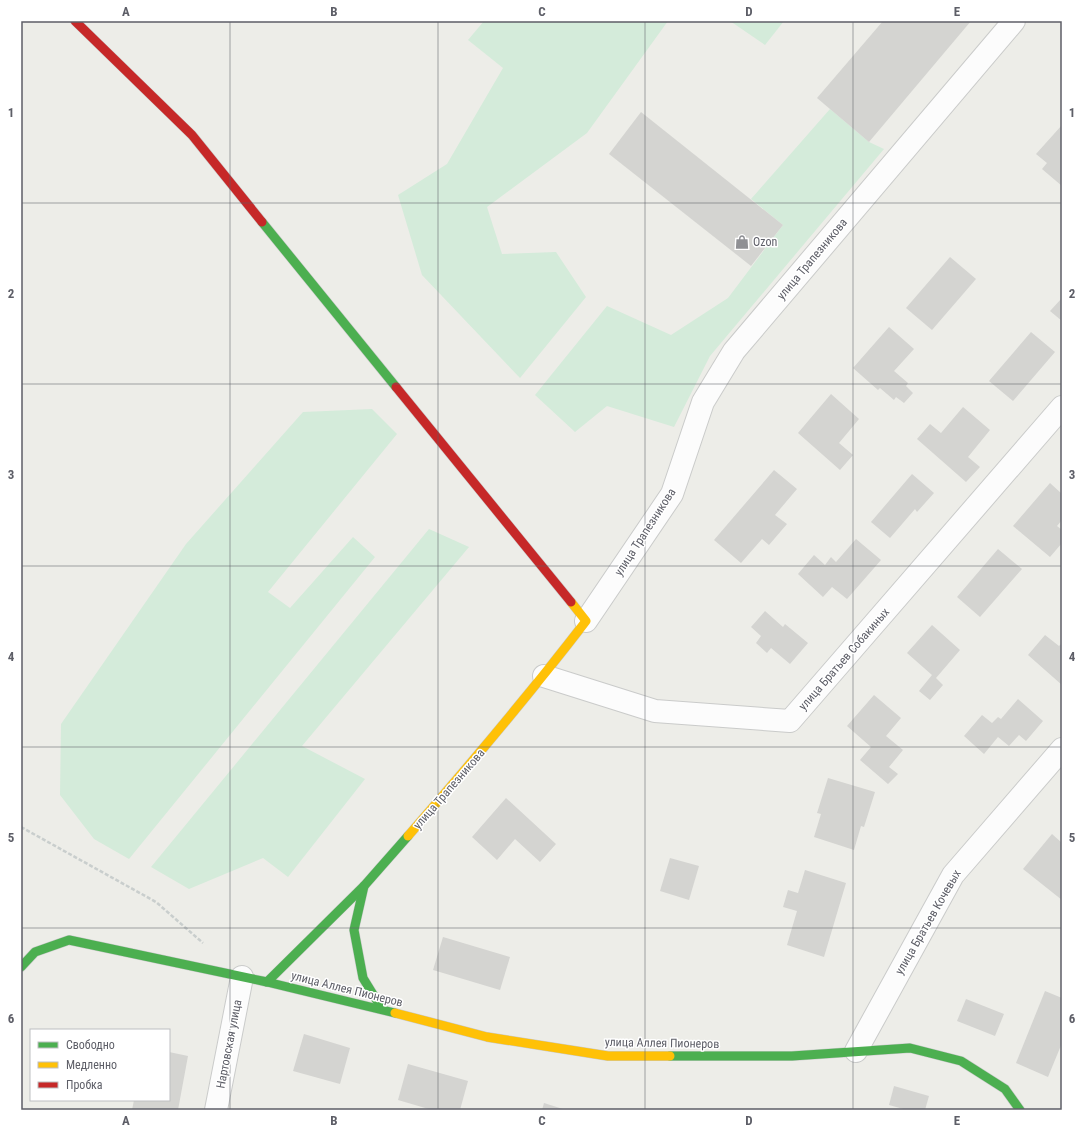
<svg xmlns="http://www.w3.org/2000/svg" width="1083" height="1131" font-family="'Roboto Condensed',sans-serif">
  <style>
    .green { fill: #d4ebda }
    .building { fill: #d4d4d1 }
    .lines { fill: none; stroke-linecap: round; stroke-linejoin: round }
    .street-casing { stroke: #cacbca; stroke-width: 24 }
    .fast-casing { stroke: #c9caca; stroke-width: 10 }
    .slow-casing { stroke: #c9caca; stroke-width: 10 }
    .jam-casing { stroke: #c9caca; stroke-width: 10 }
    .path { stroke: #c9cecd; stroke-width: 2.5; stroke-dasharray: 4 2; stroke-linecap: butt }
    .street { stroke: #fcfcfc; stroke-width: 22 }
    .fast { stroke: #4caf50; stroke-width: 9 }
    .slow { stroke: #ffc107; stroke-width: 9 }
    .jam { stroke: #c62828; stroke-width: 9 }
    .grid { fill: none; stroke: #5d5e67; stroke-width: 1; stroke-opacity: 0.55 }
    .labels { text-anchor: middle; stroke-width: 3; stroke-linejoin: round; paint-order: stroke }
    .poi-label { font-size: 12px; fill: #5d5e67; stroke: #fff; text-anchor: start }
    .street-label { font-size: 12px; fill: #5d5e67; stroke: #fff }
    .neatline { fill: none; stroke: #5d5e67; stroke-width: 1.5 }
    .grid-label { font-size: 13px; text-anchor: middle; font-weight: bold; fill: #5d5e67 }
  </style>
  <rect width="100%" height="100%" fill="#edede8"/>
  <g class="green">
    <path d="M484,21H668L587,133L487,207L502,254L556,252L586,297L520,378L422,275L398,195L447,164L503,68L468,40Z"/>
    <path d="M730,21H784L765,45Z"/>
    <path d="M830,109L869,142L884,149L710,356L674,427L607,406L575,432L535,395L607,306L671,335L728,298L783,225L751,199Z"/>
    <path d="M372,409L397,434L268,592L290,608L353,537L375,557L129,859L94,839L60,795L61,724L186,544L303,412Z"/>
    <path d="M429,529L469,547L302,746L365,779L288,877L263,858L189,889L151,867Z"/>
  </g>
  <g class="building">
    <path d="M883,21H971L869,142L817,98Z"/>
    <path d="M641,112L783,225L751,266L609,154Z"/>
    <path d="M1062,125V186L1042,169L1047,163L1036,154Z"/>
    <path d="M950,257L976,279L932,330L906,308Z"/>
    <path d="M1062,298V321L1050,311Z"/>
    <path d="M889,327L914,349L894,371L908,383L906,386L913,393L904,403L896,397L894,400L880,388L878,390L853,368Z"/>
    <path d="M1031,332L1055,352L1013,401L989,381Z"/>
    <path d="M831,394L859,419L839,443L853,455L840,470L798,433Z"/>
    <path d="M963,407L990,430L968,457L980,467L966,482L917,439L930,424L941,433Z"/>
    <path d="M774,470L797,489L775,515L787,524L769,545L762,539L741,563L714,540Z"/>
    <path d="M912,474L934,493L917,512L915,509L890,538L871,522Z"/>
    <path d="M1050,483L1062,494V520L1057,526L1062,530V543L1050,557L1013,526Z"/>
    <path d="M856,539L881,560L847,599L832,587L823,597L798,574L814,555L825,565L831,557L836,562Z"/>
    <path d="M998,549L1022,569L980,617L957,597Z"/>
    <path d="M765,611L783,627L785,624L808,643L790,664L771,648L767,653L756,643L761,636L751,627Z"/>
    <path d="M932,625L960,650L936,678L943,685L930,700L919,691L932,675L907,653Z"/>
    <path d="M1045,635L1059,646L1062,643V685L1028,655Z"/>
    <path d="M874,695L901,718L886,736L903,750L889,767L898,774L888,784L860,760L871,747L847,726Z"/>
    <path d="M1018,699L1043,721L1026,741L1019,735L1009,746L998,737L984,754L964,736L982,715L992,723L998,717L1001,719Z"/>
    <path d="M828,778L875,792L864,827L861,826L854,850L814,837L821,814L817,813Z"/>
    <path d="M506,798L556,844L540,862L515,839L497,860L472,837Z"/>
    <path d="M1052,834L1062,843V900L1023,869Z"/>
    <path d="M670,858L699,866L689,900L660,891Z"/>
    <path d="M805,870L846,883L824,957L787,945L797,911L783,907L788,890L798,893Z"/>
    <path d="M443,937L510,957L500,990L433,970Z"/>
    <path d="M1045,991L1062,998V1043L1048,1077L1016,1063Z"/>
    <path d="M966,999L1004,1014L995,1036L957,1021Z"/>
    <path d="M304,1034L350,1048L340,1084L293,1071Z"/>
    <path d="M169,1052L188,1056L178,1110H132L134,1100H169Z"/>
    <path d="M408,1064L468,1081L460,1110H432L398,1100Z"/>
    <path d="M894,1086L929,1096L925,1110H907L889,1105Z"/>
    <path d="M544,1103L566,1110H542Z"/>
  </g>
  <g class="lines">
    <defs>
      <g id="street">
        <path d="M586,621L672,494L703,402L734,351L1014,21"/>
        <path d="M544,676L655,711L790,721L1062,407"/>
        <path d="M856,1051L953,875L1062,749"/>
        <path d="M216,1110L242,977"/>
      </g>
      <g id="fast">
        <path d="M262,222L396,387"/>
        <path d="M364,886L354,930L363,978L382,1009"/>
        <path d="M21,967L35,952L69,940L267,982L395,1013"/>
        <path d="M267,982L364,886L408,836"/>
        <path d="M670,1056H792L910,1048L961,1061L1005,1089L1020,1110"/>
      </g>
      <g id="slow">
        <path d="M408,836C469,766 529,695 586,621L571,602"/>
        <path d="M395,1013L487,1037L608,1056H670"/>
      </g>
      <g id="jam">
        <path d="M75,21L192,135L262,222"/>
        <path d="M396,387L571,602"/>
      </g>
    </defs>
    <use href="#street" class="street-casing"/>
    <use href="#fast" class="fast-casing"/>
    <use href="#slow" class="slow-casing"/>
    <use href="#jam" class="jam-casing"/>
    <path class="path" d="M21,827L156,902L203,943"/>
    <use href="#street" class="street"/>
    <use href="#fast" class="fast"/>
    <use href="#slow" class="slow"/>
    <use href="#jam" class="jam"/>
  </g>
  <path class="grid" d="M230,21V1110M438,21V1110M645,21V1110M853,21V1110M21,203H1062M21,384H1062M21,566H1062M21,747H1062M21,928H1062"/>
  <defs>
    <symbol id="shop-bare" viewBox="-9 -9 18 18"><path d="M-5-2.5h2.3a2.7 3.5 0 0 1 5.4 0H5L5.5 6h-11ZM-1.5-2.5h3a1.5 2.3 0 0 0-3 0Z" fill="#8f9094" stroke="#fff" stroke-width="2.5" paint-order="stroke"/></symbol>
  </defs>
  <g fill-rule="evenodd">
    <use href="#shop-bare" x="732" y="232" width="20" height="20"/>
  </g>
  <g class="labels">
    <g class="poi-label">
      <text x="753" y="246">Ozon</text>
    </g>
    <g class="street-label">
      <text transform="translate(812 259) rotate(-50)" y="4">улица Трапезникова</text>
      <text transform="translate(645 532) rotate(-57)" y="4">улица Трапезникова</text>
      <text transform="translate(844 659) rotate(-49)" y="4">улица Братьев Собакиных</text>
      <text transform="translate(449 789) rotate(-49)" y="4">улица Трапезникова</text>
      <text transform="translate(928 922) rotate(-60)" y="4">улица Братьев Кочевых</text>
      <text transform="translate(347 989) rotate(14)" y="4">улица Аллея Пионеров</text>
      <text transform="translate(662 1043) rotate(1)" y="4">улица Аллея Пионеров</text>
      <text transform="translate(229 1044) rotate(-79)" y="4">Нартовская улица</text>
    </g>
  </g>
  <rect width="1083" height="1131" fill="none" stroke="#ffffff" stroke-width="44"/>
  <rect x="30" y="1029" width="140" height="72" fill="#ffffff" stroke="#bebfc2"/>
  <rect x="38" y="1042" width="20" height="6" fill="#4caf50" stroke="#bebfc2"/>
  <text x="66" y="1049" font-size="12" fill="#5d5e67">Свободно</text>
  <rect x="38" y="1062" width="20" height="6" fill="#ffc107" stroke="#bebfc2"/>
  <text x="66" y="1069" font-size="12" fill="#5d5e67">Медленно</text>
  <rect x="38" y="1082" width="20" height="6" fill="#c62828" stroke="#bebfc2"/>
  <text x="66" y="1089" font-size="12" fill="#5d5e67">Пробка</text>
  <rect x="22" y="22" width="1039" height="1087" class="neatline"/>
  <g class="grid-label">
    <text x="126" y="16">A</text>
    <text x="334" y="16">B</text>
    <text x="542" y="16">C</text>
    <text x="749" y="16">D</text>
    <text x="957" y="16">E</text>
    <text x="11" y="117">1</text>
    <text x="1072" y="117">1</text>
    <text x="11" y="298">2</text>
    <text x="1072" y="298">2</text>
    <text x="11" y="479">3</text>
    <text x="1072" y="479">3</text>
    <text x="11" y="661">4</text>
    <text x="1072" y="661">4</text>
    <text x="11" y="842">5</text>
    <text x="1072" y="842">5</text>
    <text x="11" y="1023">6</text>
    <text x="1072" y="1023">6</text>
    <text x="126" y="1125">A</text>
    <text x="334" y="1125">B</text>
    <text x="542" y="1125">C</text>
    <text x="749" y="1125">D</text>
    <text x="957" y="1125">E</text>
  </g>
</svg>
